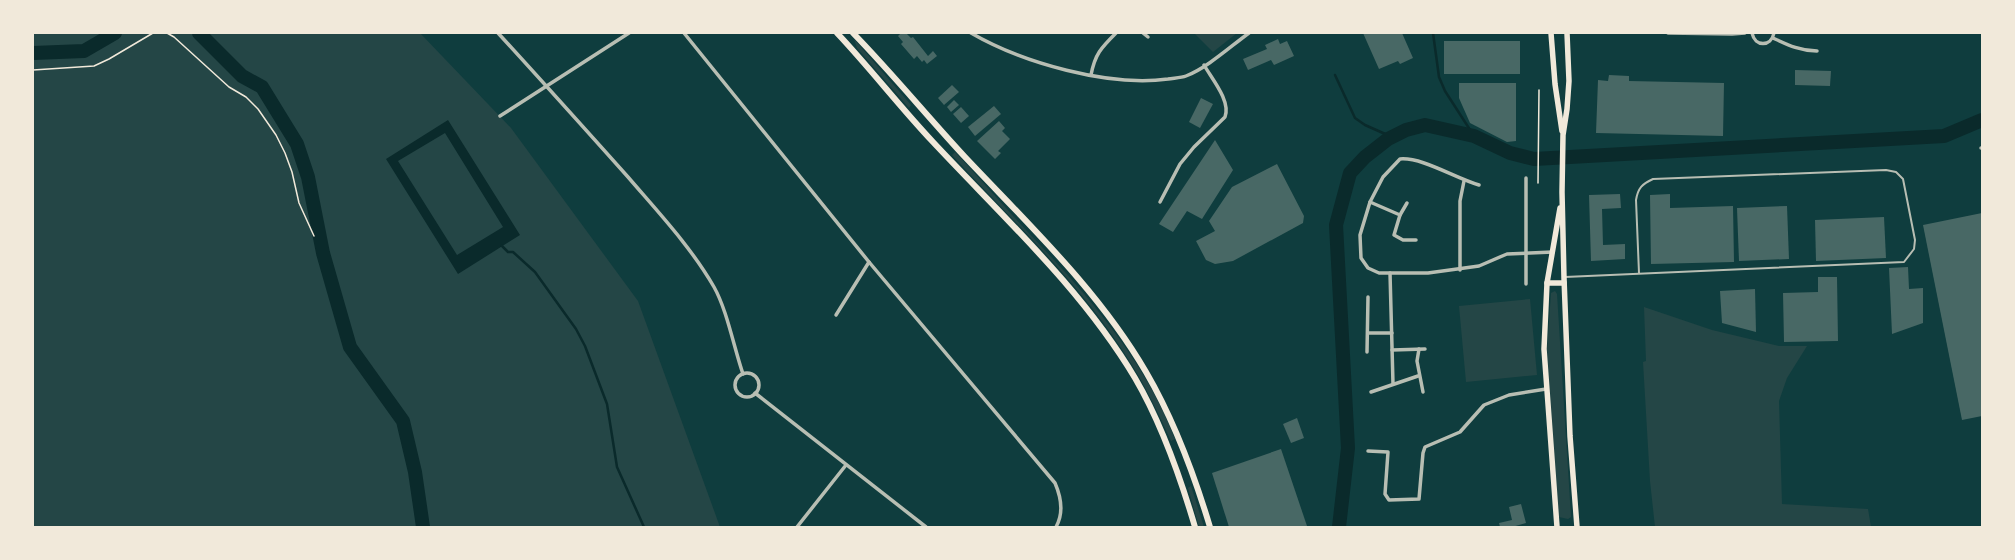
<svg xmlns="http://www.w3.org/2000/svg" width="2015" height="560" font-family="Quicksand,sans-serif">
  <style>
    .green { fill: #244646 }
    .water { fill: #0a2a2b; fill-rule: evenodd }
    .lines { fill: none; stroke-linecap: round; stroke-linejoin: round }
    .stream { stroke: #0a2a2b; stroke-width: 2.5 }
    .river { stroke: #0a2a2b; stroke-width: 14 }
    .building { fill: #486865 }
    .path { stroke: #f1e9da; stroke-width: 1.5 }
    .service { stroke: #b8beb3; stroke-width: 2 }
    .minor { stroke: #b8beb3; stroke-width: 3.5 }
    .primary { stroke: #f1e9da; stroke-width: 5.5 }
    .trunk { stroke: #f1e9da; stroke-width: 6 }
  </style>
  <rect width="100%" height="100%" fill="#0f3d3e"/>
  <g class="green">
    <path d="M33,33H420L511,128L638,301L720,527H33Z"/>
    <path d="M1194,33H1237L1213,52Z"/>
    <path d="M854,39L911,105L909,108L857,48Z"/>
    <path d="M955,152C975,173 994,195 1014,217C1077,284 1141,351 1175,439L1171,441C1159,415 1147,389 1132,365C1084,286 1013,222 952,155Z"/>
    <path d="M1555,291L1557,294L1571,517L1568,519L1559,517L1547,349L1551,293Z"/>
    <path d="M1530,299L1537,375L1466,382L1459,306Z"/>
    <path d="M1644,307L1712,330L1779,346H1807L1787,378L1779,401L1782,504L1868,509L1871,527H1655L1650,481L1643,362L1646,361Z"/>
    <path d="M1191,486L1204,527H1199L1188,488Z"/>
  </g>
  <path class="water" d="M448,120L520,235L458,274L386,159ZM445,133L503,227L457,255L398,161Z"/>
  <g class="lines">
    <g class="stream">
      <path d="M1433,33L1439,77L1445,91L1474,136"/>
      <path d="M1335,75L1355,118L1365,125L1392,137"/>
      <path d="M502,246L508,252H513L535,272L576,329L585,346L607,404L617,467L644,527"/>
    </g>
    <g class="river">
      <path d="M199,33L242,76L262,87L297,144L308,177L323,253L350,347L403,421L415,472L423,527"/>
      <path d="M33,53L84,51L115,33"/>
      <path d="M1339,527L1348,448L1336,225L1350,173L1365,157L1388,139L1406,130L1425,125L1474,136L1510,153L1534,159L1944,136L1982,120"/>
    </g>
  </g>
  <g class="building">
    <path d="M901,33H906L911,38L913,37L928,56L933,51L937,56L927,64L924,60L922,62L917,56L914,59L901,44L903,42L898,36Z"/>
    <path d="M1363,33H1402L1413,58L1400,64L1398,61L1379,69Z"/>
    <path d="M1278,39L1280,44L1287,41L1294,56L1274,65L1271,60L1248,70L1243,59L1267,49L1265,45Z"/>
    <rect x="1444" y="41" width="76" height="33"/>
    <path d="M1795,70L1831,71L1830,86L1795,85Z"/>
    <path d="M1609,75L1629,76V81L1724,83L1723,136L1596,133L1598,80L1608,81Z"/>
    <path d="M1459,83H1516V141L1507,142L1470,123L1459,98Z"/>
    <path d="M952,85L959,92L944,105L938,98Z"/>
    <path d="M1201,98L1213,104L1200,128L1189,122Z"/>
    <path d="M954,100L959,105L951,112L947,107Z"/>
    <path d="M994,106L1001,114L975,136L968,127Z"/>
    <path d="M961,107L969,116L961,123L953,114Z"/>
    <path d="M999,121L1005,128L1002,131L1010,139L998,151L1001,153L995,159L977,141Z"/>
    <path d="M1215,140L1233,170L1202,219L1187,211L1173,232L1159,224Z"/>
    <path d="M1277,164L1304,216L1303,223L1233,261L1215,264L1206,260L1196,241L1215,231L1209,221L1232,187Z"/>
    <path d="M1620,194L1621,208L1602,209L1603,245L1625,244V259L1591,261L1589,195Z"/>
    <path d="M1670,194V208L1733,206L1734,262L1651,264L1650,195Z"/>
    <path d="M1787,206L1789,259L1739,261L1737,208Z"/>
    <path d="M1982,213V416L1962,420L1923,225Z"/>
    <path d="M1884,217L1886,258L1816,261L1815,220Z"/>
    <path d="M1908,267L1909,289L1923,288V323L1892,334L1889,268Z"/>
    <path d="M1818,277H1837L1838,341L1784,342L1783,293L1818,292Z"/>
    <path d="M1755,289L1756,332L1722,323L1720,291Z"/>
    <path d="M1297,418L1304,438L1291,443L1283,424Z"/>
    <path d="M1281,449L1307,526L1229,527L1212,473Z"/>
    <path d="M1521,504L1526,523L1512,527H1500L1499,523L1512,520L1509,507Z"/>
  </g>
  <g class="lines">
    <g class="path">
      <path d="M167,33L174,37L229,87L246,97L258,109L276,135L285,153L292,172L299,203L314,236"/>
      <path d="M33,70L94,66L109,59L153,33"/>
      <path d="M1538,183L1539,90"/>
    </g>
    <path class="service" d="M1565,277L1904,262L1914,249L1915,240L1903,179L1896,172L1886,170L1653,179C1642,184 1638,188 1636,200L1639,273"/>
    <g class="minor">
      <path d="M498,33C542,81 585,129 628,177C658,212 691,247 714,287C727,310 734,348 743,374"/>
      <path d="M684,33L869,262L1055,483C1061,497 1064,513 1056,527"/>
      <path d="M971,33C1023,63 1108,87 1168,79C1173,78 1181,78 1186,76C1207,68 1231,46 1249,33"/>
      <path d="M1143,33L1148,37"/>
      <path d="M1668,33L1732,34L1745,33"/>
      <path d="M1752,33C1755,47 1771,47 1774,33"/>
      <path d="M1773,38C1788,45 1800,51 1817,51"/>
      <path d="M1091,75C1095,54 1101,48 1116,33"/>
      <path d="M500,116L629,33"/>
      <path d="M1981,148H1982"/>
      <path d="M1479,185C1455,178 1422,157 1400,159L1383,177L1370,202L1360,235L1361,258L1368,268L1379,273H1428L1479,266L1507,254L1553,252"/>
      <path d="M1160,202L1180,164L1194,147L1225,117C1231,101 1212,79 1204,65"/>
      <path d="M1370,202L1400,215L1394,235L1403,240H1416"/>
      <path d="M1400,215L1407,203"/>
      <path d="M1460,270V201L1464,181"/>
      <path d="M1390,273L1393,384"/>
      <path d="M1526,284V178"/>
      <path d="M836,315L869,262"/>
      <path d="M1368,333H1392"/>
      <path d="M1419,349L1417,361L1423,392"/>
      <path d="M1392,350L1425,349"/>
      <path d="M1367,352L1368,297"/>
      <circle cx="747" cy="385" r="12"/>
      <path d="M1371,392L1418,376"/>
      <path d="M755,393L926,527"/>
      <path d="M1368,451L1388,452L1385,494L1389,500L1419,499L1423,453L1425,447L1460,432L1484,405L1509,395L1546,389"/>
      <path d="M797,527L846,465"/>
    </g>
    <g class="primary">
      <path d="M1551,33L1555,84L1562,131"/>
      <path d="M1567,33L1569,81L1567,109L1563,135L1562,192L1564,278L1570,436L1577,527"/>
      <path d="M1547,283H1564"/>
      <path d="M1557,527L1544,349L1547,283L1560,208"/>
    </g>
    <g class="trunk">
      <path d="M837,33C870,68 900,107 933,142C1003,217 1082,289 1135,378C1162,424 1180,476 1195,527"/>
      <path d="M853,33C892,73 927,116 965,157C1029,225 1099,291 1146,372C1174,420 1194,474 1210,527"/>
    </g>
  </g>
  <rect width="2015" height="560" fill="none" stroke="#f1e9da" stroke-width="68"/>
</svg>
